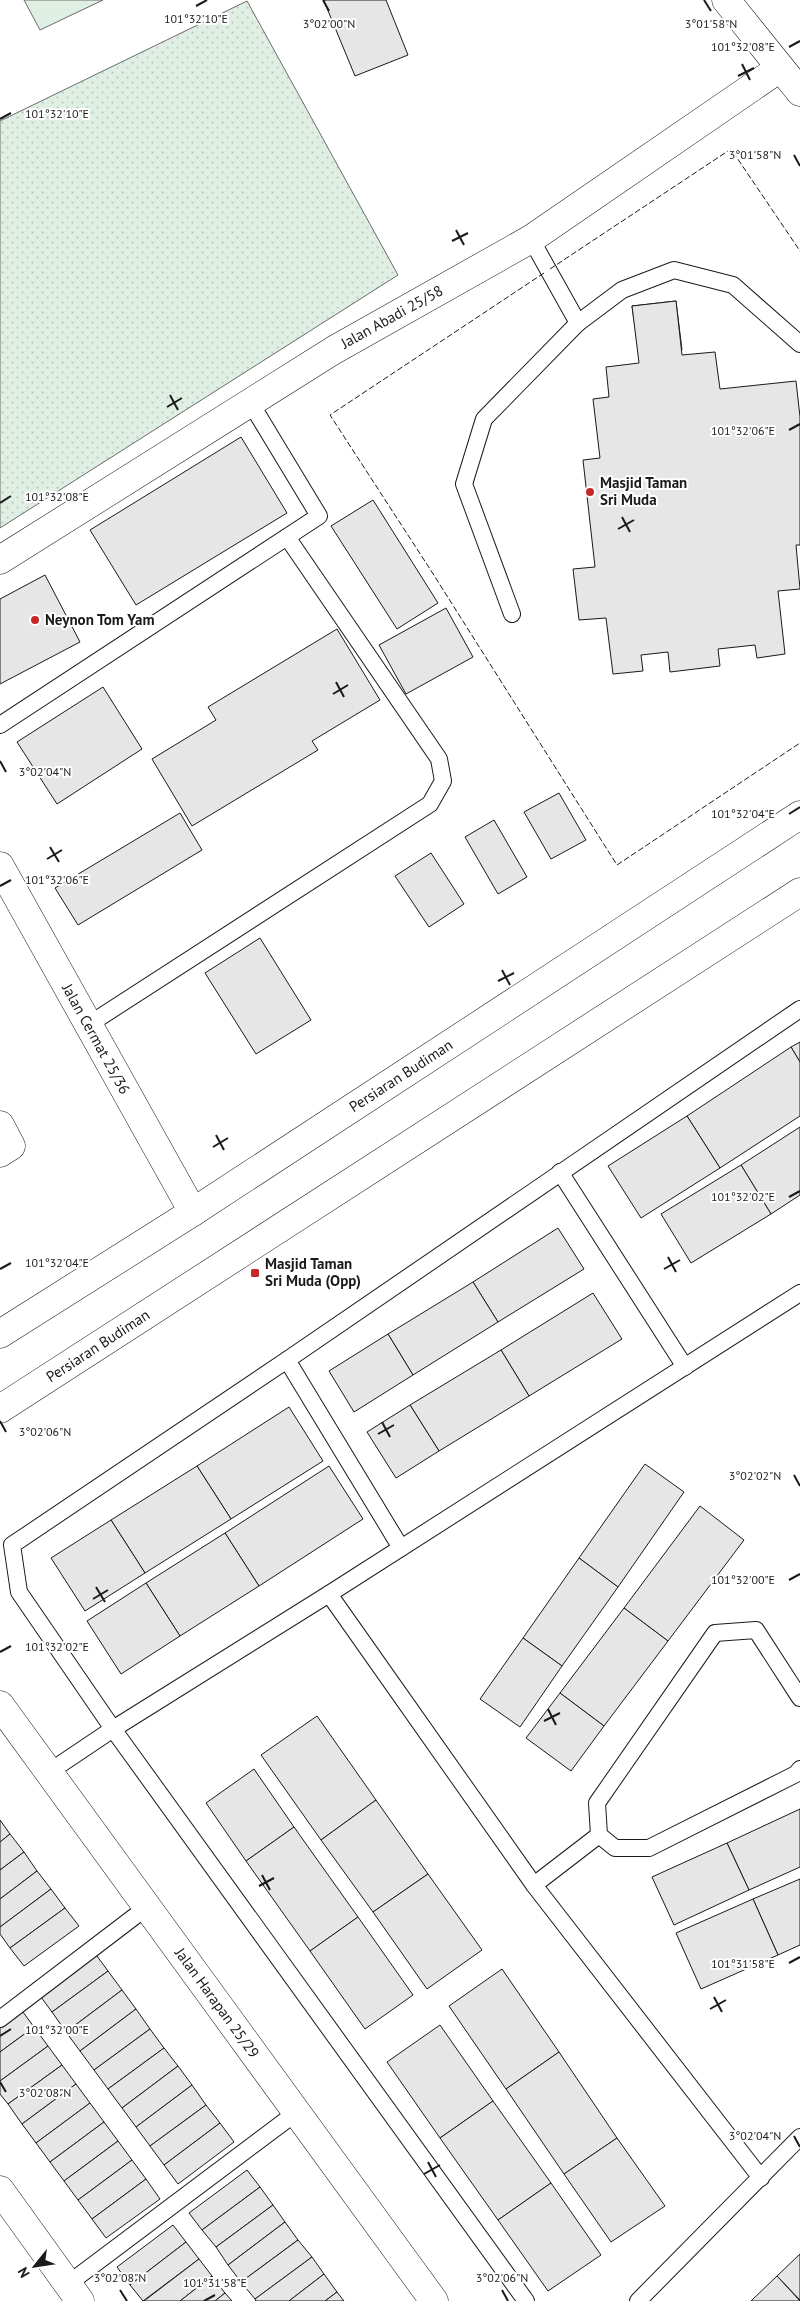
<svg xmlns="http://www.w3.org/2000/svg" width="800" height="2301" font-family="'PT Sans',sans-serif">
  <style>
    .grass { fill: url(#grass-dots); stroke: #6a6a6a }
    .pitch { fill: #e0efe3; stroke: #6a6a6a }
    .building { fill: #e6e6e6; stroke: #1a1a1a }
    .lines { fill: none; stroke-linecap: round; stroke-linejoin: round }
    .lane-casing { stroke: #1a1a1a; stroke-width: 18 }
    .street-casing { stroke: #1a1a1a; stroke-width: 29 }
    .secondary-casing { stroke: #1a1a1a; stroke-width: 29 }
    .lane { stroke: #fff; stroke-width: 16 }
    .street { stroke: #fff; stroke-width: 28 }
    .secondary { stroke: #fff; stroke-width: 28 }
    .fence { stroke: #1a1a1a; stroke-width: 1; stroke-dasharray: 6 2.5; stroke-linecap: butt }
    .ticks { fill: none; stroke: #1a1a1a; stroke-width: 2 }
    .poi-dot { fill: #c62828; stroke: #fff; stroke-width: 2 }
    .labels { text-anchor: middle; stroke-width: 4; stroke-linejoin: round; paint-order: stroke }
    .street-label { font-size: 15px; fill: #1a1a1a; stroke: #fff }
    .poi-label { font-size: 15px; font-weight: bold; fill: #1a1a1a; stroke: #fff; text-anchor: start }
    .ticks-label { font-size: 12px; text-anchor: middle; fill: #1a1a1a; stroke: #fff; stroke-width: 4; stroke-linejoin: round; paint-order: stroke }
  </style>
  <defs>
    <pattern id="grass-dots" width="8" height="8" patternUnits="userSpaceOnUse" patternTransform="scale(1.25)"><rect width="8" height="8" fill="#e0efe3"/><path d="M2 2h.1M6 6h.1" fill="none" stroke="#c0ccc2" stroke-width="1.8" stroke-linecap="round"/></pattern>
  </defs>
  <rect width="100%" height="100%" fill="#fff"/>
  <path class="grass" d="M247,1L398,275L0,528V121Z"/>
  <path class="pitch" d="M24,0H103L40,30Z"/>
  <g class="building">
    <path d="M326,0H386L408,55L355,76L324,1Z"/>
    <path d="M676,301L682,350L639,355L632,306Z"/>
    <path d="M676,301L682,355L715,352L720,389L796,381L800,417V545H796L800,589L778,591L785,654L757,658L755,645L718,649L720,666L670,672L668,652L641,655L643,671L613,674L606,618L579,620L573,569L595,567L583,460L600,458L593,399L609,397L606,367L639,363L632,306Z"/>
    <path d="M241,437L287,513L136,605L90,530Z"/>
    <path d="M373,500L438,603L397,629L331,526Z"/>
    <path d="M45,575L80,642L0,684V599Z"/>
    <path d="M446,608L473,657L406,694L379,645Z"/>
    <path d="M337,629L380,700L312,741L318,750L192,826L152,759L216,720L208,707Z"/>
    <path d="M103,687L142,749L57,804L17,742Z"/>
    <path d="M559,793L586,840L551,859L524,812Z"/>
    <path d="M180,813L202,850L78,925L55,888Z"/>
    <path d="M494,820L527,877L498,894L465,837Z"/>
    <path d="M431,853L464,904L429,927L395,876Z"/>
    <path d="M260,938L311,1020L256,1054L205,973Z"/>
    <path d="M800,1042V1062L791,1047Z"/>
    <path d="M791,1047L800,1062V1116L720,1168L687,1116Z"/>
    <path d="M687,1116L720,1168L641,1218L608,1166Z"/>
    <path d="M800,1127V1195L771,1214L741,1165Z"/>
    <path d="M741,1165L771,1214L691,1263L661,1214Z"/>
    <path d="M558,1228L584,1269L498,1322L473,1282Z"/>
    <path d="M473,1282L498,1322L413,1375L388,1334Z"/>
    <path d="M593,1293L622,1339L529,1396L501,1350Z"/>
    <path d="M388,1334L413,1375L354,1412L329,1371Z"/>
    <path d="M501,1350L529,1396L439,1451L410,1405Z"/>
    <path d="M410,1405L439,1451L396,1478L367,1432Z"/>
    <path d="M289,1407L323,1461L231,1519L197,1466Z"/>
    <path d="M645,1464L684,1492L618,1587L579,1558Z"/>
    <path d="M197,1466L231,1519L145,1573L111,1520Z"/>
    <path d="M329,1466L363,1519L259,1586L225,1533Z"/>
    <path d="M700,1506L744,1540L668,1641L624,1608Z"/>
    <path d="M111,1520L145,1573L85,1611L51,1558Z"/>
    <path d="M225,1533L259,1586L180,1636L146,1583Z"/>
    <path d="M579,1558L618,1587L562,1666L523,1638Z"/>
    <path d="M146,1583L180,1636L121,1674L87,1621Z"/>
    <path d="M624,1608L668,1641L604,1726L560,1693Z"/>
    <path d="M523,1638L562,1666L520,1727L480,1699Z"/>
    <path d="M560,1693L604,1726L571,1771L526,1738Z"/>
    <path d="M317,1716L376,1800L321,1840L261,1755Z"/>
    <path d="M254,1769L294,1827L246,1861L206,1803Z"/>
    <path d="M376,1800L428,1874L373,1912L321,1840Z"/>
    <path d="M800,1809V1867L749,1890L727,1843Z"/>
    <path d="M0,1820L10,1834L0,1842Z"/>
    <path d="M294,1827L358,1917L310,1951L246,1861Z"/>
    <path d="M10,1834L24,1852L0,1870V1842Z"/>
    <path d="M727,1843L749,1890L674,1925L652,1877Z"/>
    <path d="M24,1852L37,1871L0,1899V1870Z"/>
    <path d="M37,1871L51,1889L0,1927V1899Z"/>
    <path d="M428,1874L482,1950L427,1989L373,1912Z"/>
    <path d="M800,1879V1945L778,1955L753,1899Z"/>
    <path d="M51,1889L65,1908L10,1948L0,1934V1927Z"/>
    <path d="M753,1899L778,1955L701,1989L676,1933Z"/>
    <path d="M65,1908L79,1926L24,1966L10,1948Z"/>
    <path d="M358,1917L413,1995L365,2029L310,1951Z"/>
    <path d="M94,1952L108,1971L52,2012L38,1993Z"/>
    <path d="M502,1969L559,2052L506,2089L449,2006Z"/>
    <path d="M108,1971L122,1990L66,2032L52,2012Z"/>
    <path d="M122,1990L136,2009L80,2051L66,2032Z"/>
    <path d="M20,2008L34,2027L0,2052V2023Z"/>
    <path d="M136,2009L150,2029L94,2070L80,2051Z"/>
    <path d="M440,2025L493,2101L440,2138L387,2062Z"/>
    <path d="M34,2027L48,2046L0,2081V2052Z"/>
    <path d="M150,2029L164,2048L108,2089L94,2070Z"/>
    <path d="M48,2046L62,2065L8,2104L0,2094V2081Z"/>
    <path d="M164,2048L178,2066L122,2108L108,2089Z"/>
    <path d="M559,2052L617,2138L564,2174L506,2089Z"/>
    <path d="M62,2065L76,2084L22,2124L8,2104Z"/>
    <path d="M178,2066L192,2085L136,2127L122,2108Z"/>
    <path d="M76,2084L90,2103L36,2143L22,2124Z"/>
    <path d="M192,2085L206,2105L150,2146L136,2127Z"/>
    <path d="M493,2101L551,2183L498,2220L440,2138Z"/>
    <path d="M90,2103L104,2122L50,2162L36,2143Z"/>
    <path d="M206,2105L220,2123L164,2165L150,2146Z"/>
    <path d="M104,2122L118,2141L64,2181L50,2162Z"/>
    <path d="M220,2123L234,2142L178,2184L164,2165Z"/>
    <path d="M617,2138L665,2206L611,2242L564,2174Z"/>
    <path d="M118,2141L132,2160L78,2200L64,2181Z"/>
    <path d="M132,2160L146,2179L92,2219L78,2200Z"/>
    <path d="M247,2170L260,2187L202,2230L189,2213Z"/>
    <path d="M146,2179L160,2199L106,2238L92,2219Z"/>
    <path d="M551,2183L601,2255L548,2291L498,2220Z"/>
    <path d="M260,2187L273,2205L216,2247L202,2230Z"/>
    <path d="M273,2205L285,2222L228,2265L216,2247Z"/>
    <path d="M285,2222L298,2240L241,2282L228,2265Z"/>
    <path d="M173,2225L186,2242L130,2285L117,2267Z"/>
    <path d="M298,2240L312,2257L255,2299L241,2282Z"/>
    <path d="M186,2242L199,2259L143,2301L130,2285Z"/>
    <path d="M800,2254V2300L777,2276Z"/>
    <path d="M312,2257L324,2274L289,2301H256L255,2299Z"/>
    <path d="M199,2259L212,2276L180,2301H144Z"/>
    <path d="M324,2274L337,2292L325,2301H289Z"/>
    <path d="M212,2276L225,2293L215,2301H180Z"/>
    <path d="M777,2276L800,2301H751Z"/>
    <path d="M337,2292L344,2301H325Z"/>
    <path d="M225,2293L232,2301H215Z"/>
  </g>
  <g class="lines">
    <defs>
      <g id="lane">
        <path d="M578,323L622,290L674,270L733,285L800,344"/>
        <path d="M512,614L464,484L484,419L578,323L531,239"/>
        <path d="M0,725L319,516L250,402"/>
        <path d="M88,1025L430,804L443,781L439,759L287,537"/>
        <path d="M560,1172L685,1367"/>
        <path d="M287,1360L401,1548"/>
        <path d="M329,1594L534,1885L761,2178"/>
        <path d="M800,1698L756,1630L715,1633L597,1803L599,1835L615,1848H649L796,1774L800,1769"/>
        <path d="M49,1772L113,1729L329,1594L800,1293"/>
        <path d="M534,1885L599,1835"/>
        <path d="M0,2019L147,1907"/>
        <path d="M68,2284L297,2112"/>
        <path d="M526,2301L113,1729L19,1592L12,1545L287,1360L800,1009"/>
        <path d="M638,2301L800,2137"/>
      </g>
      <g id="street">
        <path d="M0,560L334,350L531,239L780,68"/>
        <path d="M0,866L193,1212"/>
        <path d="M0,1125L11,1146L0,1153"/>
        <path d="M0,1705L434,2301"/>
        <path d="M0,2190L80,2301"/>
      </g>
      <g id="secondary">
        <path d="M726,0L800,92"/>
        <path d="M0,1334L193,1212L800,815"/>
        <path d="M0,1409L800,892"/>
      </g>
    </defs>
    <use href="#lane" class="lane-casing"/>
    <use href="#street" class="street-casing"/>
    <use href="#secondary" class="secondary-casing"/>
    <use href="#lane" class="lane"/>
    <use href="#street" class="street"/>
    <use href="#secondary" class="secondary"/>
    <g class="fence">
      <path d="M550,269L731,149L800,251"/>
      <path d="M544,273L330,415L430,569L617,865L800,743"/>
    </g>
  </g>
  <path class="ticks" d="M323,0L329,11M704,0L711,11M196,6L207,0M789,47L800,41M742,64L750,80M738,76L754,68M0,119L11,113M794,155L800,166M456,230L464,245M452,241L468,233M170,395L178,410M167,407L182,398M789,430L800,424M0,503L11,496M622,517L630,532M618,529L634,520M336,682L344,697M333,694L348,685M0,761L6,772M789,814L800,807M50,847L59,862M47,859L62,850M0,886L11,880M502,970L510,985M498,981L514,973M216,1135L224,1150M213,1147L228,1138M789,1197L800,1191M668,1257L676,1272M0,1269L11,1263M664,1269L680,1260M0,1421L6,1432M382,1422L390,1437M378,1434L394,1425M794,1475L800,1486M789,1580L800,1574M96,1587L105,1602M93,1599L108,1590M0,1652L11,1646M548,1709L556,1725M544,1721L560,1713M262,1875L270,1890M259,1886L274,1878M789,1963L800,1957M714,1997L722,2012M710,2009L726,2000M0,2036L11,2029M0,2082L6,2092M794,2136L800,2147M428,2162L436,2177M424,2174L440,2165M120,2290L127,2301M502,2290L508,2301M204,2301L215,2295"/>
  <g class="poi-dot">
    <circle cx="590" cy="492" r="5"/>
    <circle cx="35" cy="620" r="5"/>
    <rect x="250" y="1268" width="10" height="10" rx="2.5"/>
  </g>
  <g class="labels">
    <g class="street-label">
      <text transform="translate(392 317) rotate(-29)" y="5">Jalan Abadi 25/58</text>
      <text transform="translate(96 1039) rotate(61)" y="5">Jalan Cermat 25/36</text>
      <text transform="translate(401 1076) rotate(-33)" y="5">Persiaran Budiman</text>
      <text transform="translate(98 1346) rotate(-33)" y="5">Persiaran Budiman</text>
      <text transform="translate(217 2003) rotate(54)" y="5">Jalan Harapan 25/29</text>
    </g>
    <g class="poi-label">
      <text x="600" y="488">Masjid Taman<tspan x="600" dy="17">Sri Muda</tspan></text>
      <text x="45" y="625">Neynon Tom Yam</text>
      <text x="265" y="1269">Masjid Taman<tspan x="265" dy="17">Sri Muda (Opp)</tspan></text>
    </g>
  </g>
  <g class="ticks-label">
    <text x="196" y="23">101°32'10"E</text>
    <text x="329" y="28">3°02'00"N</text>
    <text x="711" y="28">3°01'58"N</text>
    <text x="743" y="51">101°32'08"E</text>
    <text x="57" y="118">101°32'10"E</text>
    <text x="755" y="159">3°01'58"N</text>
    <text x="743" y="435">101°32'06"E</text>
    <text x="57" y="501">101°32'08"E</text>
    <text x="45" y="776">3°02'04"N</text>
    <text x="743" y="818">101°32'04"E</text>
    <text x="57" y="884">101°32'06"E</text>
    <text x="743" y="1201">101°32'02"E</text>
    <text x="57" y="1267">101°32'04"E</text>
    <text x="45" y="1436">3°02'06"N</text>
    <text x="755" y="1480">3°02'02"N</text>
    <text x="743" y="1584">101°32'00"E</text>
    <text x="57" y="1651">101°32'02"E</text>
    <text x="743" y="1968">101°31'58"E</text>
    <text x="57" y="2034">101°32'00"E</text>
    <text x="45" y="2097">3°02'08"N</text>
    <text x="755" y="2140">3°02'04"N</text>
    <text x="120" y="2282">3°02'08"N</text>
    <text x="502" y="2282">3°02'06"N</text>
    <text x="215" y="2287">101°31'58"E</text>
  </g>
  <g transform="translate(35 2266) rotate(240)" stroke="#ffffff" stroke-width="4" paint-order="stroke">
  <path d="M0-4L9 19L0 12L-9 19Z" fill="#1a1a1a"/>
  <text y="-8" font-size="14" font-weight="bold" text-anchor="middle" fill="#1a1a1a">N</text>
  </g>
</svg>
